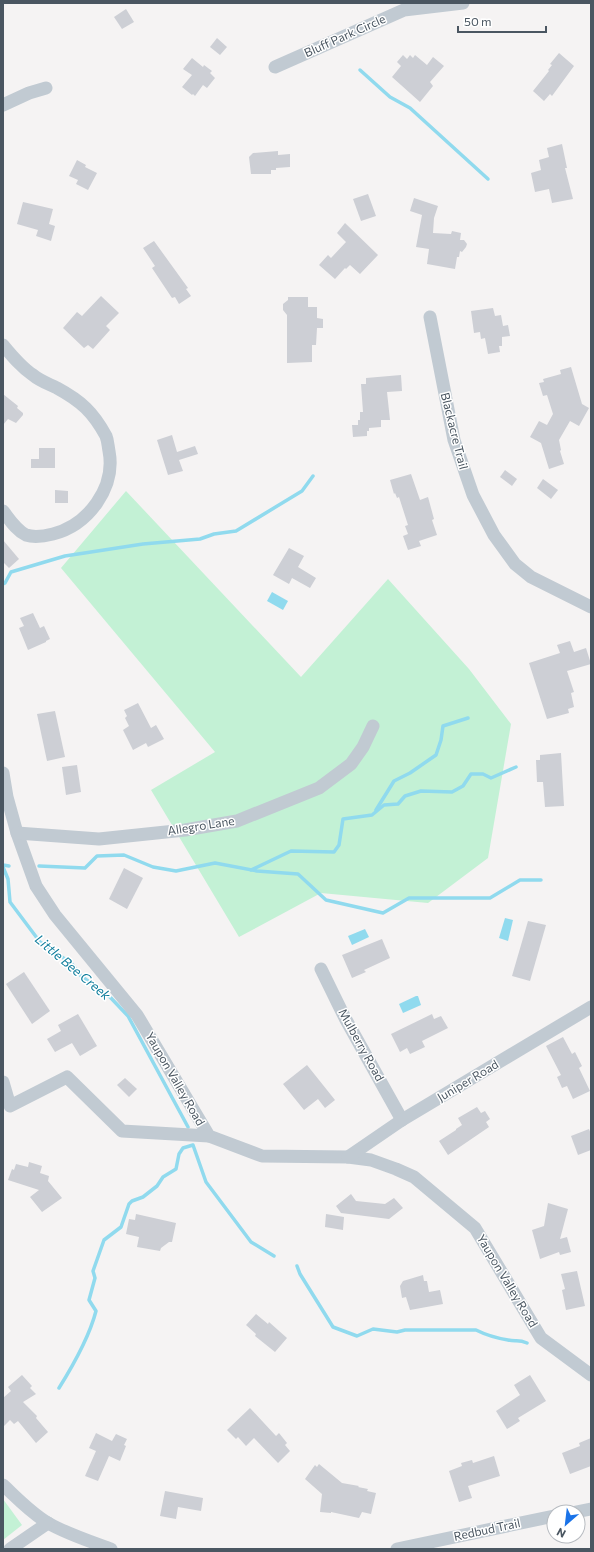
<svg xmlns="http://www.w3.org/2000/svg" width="594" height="1552" font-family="Commissioner,sans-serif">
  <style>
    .green { fill: #c3f1d5 }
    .water { fill: #90daee }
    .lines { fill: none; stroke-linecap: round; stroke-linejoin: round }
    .stream { stroke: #90daee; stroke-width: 3.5 }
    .building { fill: #cdcfd5 }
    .minor { stroke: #c1cad2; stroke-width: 13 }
    .labels { text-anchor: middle; stroke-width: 3; stroke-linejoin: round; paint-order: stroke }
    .street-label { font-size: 12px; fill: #4a5661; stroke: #fff }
    .water-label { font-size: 13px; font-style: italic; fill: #0c7c9b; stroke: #fff }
  </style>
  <rect width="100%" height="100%" fill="#f5f3f3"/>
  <g class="green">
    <path d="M126,491L301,677L388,579L469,669L511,724L488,858L428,903L321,893L239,937L151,790L215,752L61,568Z"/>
    <path d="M3,1499L22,1525L3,1540Z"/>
  </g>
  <g class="water">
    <path d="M272,592L288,601L283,610L267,601Z"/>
    <path d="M505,918L513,920L508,941L499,938Z"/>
    <path d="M365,929L369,937L352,945L348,936Z"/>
    <path d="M416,996H418L421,1005L403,1013L399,1004Z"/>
  </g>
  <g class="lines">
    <g class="stream">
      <path d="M360,70L390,97L410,108L488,179"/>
      <path d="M3,584L5,583L11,572L65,556L143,544L200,539L214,534L236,531L302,491L313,476"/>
      <path d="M376,810L394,781L410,773L436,755L441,740L443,726L468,718"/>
      <path d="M3,865L9,866"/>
      <path d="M39,866L85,868L97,856L124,855L153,867L176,871L215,863L257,871L298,874L326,900L383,913L409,898H490L520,880H541"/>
      <path d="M3,867L8,879L10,902L40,942L72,964L81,976L110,997L128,1016L188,1127"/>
      <path d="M251,870L291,851L334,852L339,845L343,819L372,815L384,805L398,804L405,796L421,791L452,792L463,786L471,774H483L491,778L516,767"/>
      <path d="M297,1266L300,1274L333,1327L357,1336L373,1329L397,1332L405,1330H476C486,1335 496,1338 508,1340C516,1342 518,1339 527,1343"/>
      <path d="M59,1388C74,1364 89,1338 96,1311L89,1300L95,1278L93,1271L104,1240L121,1227L129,1204L132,1201L143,1197L157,1186L163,1177L176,1169L179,1154L183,1148L193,1145L206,1182L251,1242L274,1256"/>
    </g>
  </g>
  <g class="building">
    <path d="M126,9L134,22L122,29L114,17Z"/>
    <path d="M217,38L227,47L220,55L210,47Z"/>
    <path d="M559,53L574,66L552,96L550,94L544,101L533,91L549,71L548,70L552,65L550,64Z"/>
    <path d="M403,55L407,59L410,55L413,58L415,55L427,65L433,57L444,66L430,82L433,86L420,102L392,77L401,66L397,62Z"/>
    <path d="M192,58L203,67L204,65L212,71L210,73L215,78L207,88L203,85L195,96L193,94L192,95L182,87L192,75L183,69Z"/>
    <path d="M562,144L567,168H565L573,199L552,203L549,189L535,192L531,173L541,170L539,160L549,157L547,148Z"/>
    <path d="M278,151V155L290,154V167L276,168V170H271V174H251L249,157L253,153Z"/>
    <path d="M77,160L86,165L85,167L97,173L88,190L76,184L78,180L69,176Z"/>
    <path d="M368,194L376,216L361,221L353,199Z"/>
    <path d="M414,198L438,206L434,218L433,233L451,234L452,231L461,233L460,240H464L467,244L466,247L462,252L460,251L459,257H457L455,269L427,264L429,249L416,247L422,215L410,211Z"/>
    <path d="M23,202L53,209L49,224L55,226L51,241L36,236L38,230L17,224Z"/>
    <path d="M345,223L378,255L360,274L350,265L346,269L345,268L335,279L319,265L328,255L331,258L346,242L337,233Z"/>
    <path d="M154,241L188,288L186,289L191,296L179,304L175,297L172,298L152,268L155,266L143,248Z"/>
    <path d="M101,296L119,313L106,326L110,330L93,349L88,345L84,348L63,328L77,312L82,316Z"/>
    <path d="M288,297H308V307H317V318L323,319V328H317L316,345H312V362L287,363V315L283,310V304L288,300Z"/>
    <path d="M493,308L495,316L501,315L503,326L508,325L510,336L502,337V346H499L500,352L488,354L485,338L481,339L480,332L474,333L471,311Z"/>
    <path d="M571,367L582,404L589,408L579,426L570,421L559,440L561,450L560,451L564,464L549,469L541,443L530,437L539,421L547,425L553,414L547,395L543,396L539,383L544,382L543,379L561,374L560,370Z"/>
    <path d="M401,375L402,391L387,392L390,420H381V427L369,428V431H367V436L353,437L352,425H358V420H360V412H363L361,384H366V378Z"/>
    <path d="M3,394L18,406L17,408L23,413V415L16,423L8,419L3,425Z"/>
    <path d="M172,435L177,452L195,446L198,454L179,460L183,471L168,475L157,440Z"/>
    <path d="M39,448H55V468H31V459H39Z"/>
    <path d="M505,470L517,479L512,486L500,477Z"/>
    <path d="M411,474L420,500L428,497L434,519L432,520L437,535L419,541L421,546L408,550L403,536L408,534L405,526L408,525L399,497L397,498L395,493L394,494L390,480Z"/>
    <path d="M543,479L558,490L551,499L537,488Z"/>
    <path d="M55,490L68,491V503H55Z"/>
    <path d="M3,540L19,559L9,568L3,562Z"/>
    <path d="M289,548L304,556L298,567L316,578L310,588L292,578L289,584L273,575Z"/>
    <path d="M33,613L40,628L44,626L50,639L46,641V642L28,650L19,628L24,626L20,618Z"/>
    <path d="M570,641L574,652L586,648L591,664L567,671L574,692L571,693L574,707L568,709L569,713L547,719L529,663L560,653L557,645Z"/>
    <path d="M138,703L151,728L156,725L164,739L148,747L146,743L133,750L123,730L129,726L125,718L127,716L124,710Z"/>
    <path d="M55,711L65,757L47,761L37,714Z"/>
    <path d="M561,753L564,806L545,807L543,782H537L536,760H540V755Z"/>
    <path d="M77,765L81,792L66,795L62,767Z"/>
    <path d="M124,868L143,878L127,909L109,899Z"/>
    <path d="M528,921L546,925L530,981L512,976Z"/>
    <path d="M382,939L390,958L364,970L366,972L352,978L342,955Z"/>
    <path d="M24,972L50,1011L32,1024L6,984Z"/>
    <path d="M78,1014L97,1046L80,1056L72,1043L55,1052L47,1039L61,1031L58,1025Z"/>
    <path d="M432,1014L434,1019L441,1016L448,1028L422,1041L425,1047L410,1054L407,1048L400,1052L391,1034Z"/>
    <path d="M563,1037L572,1054L575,1052L582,1066L579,1068L590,1091L573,1099L567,1086L562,1088L557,1077L561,1075L546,1046Z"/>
    <path d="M307,1065L335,1100L325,1108L318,1099L304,1110L283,1084Z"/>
    <path d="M125,1078L137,1089L129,1097L117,1085Z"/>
    <path d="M477,1107L481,1113L485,1111L490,1119L486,1122L489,1127L448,1155L439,1141L456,1130V1129L462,1125L458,1118Z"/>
    <path d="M589,1129L591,1134V1150L578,1155L571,1136Z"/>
    <path d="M29,1162L42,1166L40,1173L49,1176L48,1181L62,1198L42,1212L30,1197L39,1190L8,1180L12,1169L14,1170L16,1164L28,1167Z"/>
    <path d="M351,1194L356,1201L385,1204L394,1198L403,1208L389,1219L341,1213L336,1206Z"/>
    <path d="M548,1203L568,1209L560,1239L567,1237L571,1252L560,1255L559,1252L540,1259L532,1230L544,1226Z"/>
    <path d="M136,1214L176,1223L172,1242H169L161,1248L160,1251L137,1247L139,1237L126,1234L129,1219L135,1220Z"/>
    <path d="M326,1214L344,1217L343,1230L325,1227Z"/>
    <path d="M577,1271L585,1306L566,1310L562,1290L565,1289L561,1274Z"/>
    <path d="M423,1275L424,1281H427L429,1292L440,1290L443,1304L410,1310L406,1297L402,1298L400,1286L403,1281Z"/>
    <path d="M256,1314L268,1324L269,1322L287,1338L275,1352L255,1336L256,1334L246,1325Z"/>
    <path d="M22,1375L32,1386L30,1388L36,1394L23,1402L37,1416L36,1418L48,1432L36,1443L18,1421L14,1424L10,1420L3,1427V1398L11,1391L8,1387Z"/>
    <path d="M530,1375L546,1401L518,1418L520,1421L507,1429L496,1411L520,1395L514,1385Z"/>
    <path d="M250,1408L276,1436L279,1433L287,1443L285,1445L290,1451L278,1463L254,1438L246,1446L238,1437L236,1439L227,1430Z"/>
    <path d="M96,1433L112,1441L116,1434L127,1439L124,1445L126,1446L120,1461L109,1456L98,1481L85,1476L96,1451L89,1448Z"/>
    <path d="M591,1438V1466L570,1474L562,1453L580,1446L579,1443Z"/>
    <path d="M494,1456L500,1476L468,1486L472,1498L459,1502L449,1471L462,1466L461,1463L472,1460L473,1463Z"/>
    <path d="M319,1464L342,1483L359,1486L358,1487L368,1489L367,1491L376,1493L371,1514L362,1512L359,1518L331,1512V1513L320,1512L322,1494L305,1479L315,1465L317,1467Z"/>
    <path d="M165,1491L203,1498L201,1511L178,1507L176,1519L160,1516Z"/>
  </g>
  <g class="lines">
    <g class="minor">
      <path d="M275,67L404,10L463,3"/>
      <path d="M3,105L29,93L46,88"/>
      <path d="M430,317L454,440L473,495L494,535L515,564L531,577L591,607"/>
      <path d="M3,345C12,356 21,367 33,375C40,381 49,384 57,388C81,401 93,412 106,436C108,441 108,446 109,451C116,488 88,525 53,534C45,536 35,538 26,535C16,530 10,520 3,511"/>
      <path d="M3,773L7,797L17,833L36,886L55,915L137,1015L209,1136L262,1156L348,1157L371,1160L396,1169L414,1177L475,1228L541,1338L591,1375"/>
      <path d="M17,833L99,839L185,830L237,821L319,788L351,764L363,747L373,726"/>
      <path d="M321,969L345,1018L402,1120"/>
      <path d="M3,1082L10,1106L67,1077L122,1131L209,1136"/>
      <path d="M348,1157L402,1120L591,1007"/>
      <path d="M3,1485C17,1498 31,1513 48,1523C67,1534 89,1541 111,1549"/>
      <path d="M576,1512L591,1509"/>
      <path d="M10,1549L48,1523"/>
      <path d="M397,1549L554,1516"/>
    </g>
  </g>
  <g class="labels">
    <g class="street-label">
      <text transform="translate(345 36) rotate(-24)" y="4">Bluff Park Circle</text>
      <text transform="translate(454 431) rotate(76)" y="4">Blackacre Trail</text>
      <text transform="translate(201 826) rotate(-9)" y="4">Allegro Lane</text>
      <text transform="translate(361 1045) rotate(61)" y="4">Mulberry Road</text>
      <text transform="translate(175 1079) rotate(60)" y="4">Yaupon Valley Road</text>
      <text transform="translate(468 1081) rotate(-31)" y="4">Juniper Road</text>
      <text transform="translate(507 1281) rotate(59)" y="4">Yaupon Valley Road</text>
      <text transform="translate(487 1530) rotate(-12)" y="4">Redbud Trail</text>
    </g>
    <g class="water-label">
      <text transform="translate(73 967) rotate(40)" y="5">Little Bee Creek</text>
    </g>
  </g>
  <rect width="594" height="1552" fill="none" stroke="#4a5661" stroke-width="8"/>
  <g transform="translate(566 1524) rotate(208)"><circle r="19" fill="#ffffff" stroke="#b7bbc0"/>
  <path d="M0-3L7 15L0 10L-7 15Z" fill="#1a73e8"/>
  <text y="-6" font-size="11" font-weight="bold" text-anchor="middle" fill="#4a5661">N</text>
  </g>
  <path d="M458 26v6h88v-6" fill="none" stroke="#4a5661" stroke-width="2"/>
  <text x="464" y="26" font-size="12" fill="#4a5661" stroke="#ffffff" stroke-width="3" paint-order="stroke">50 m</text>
</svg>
